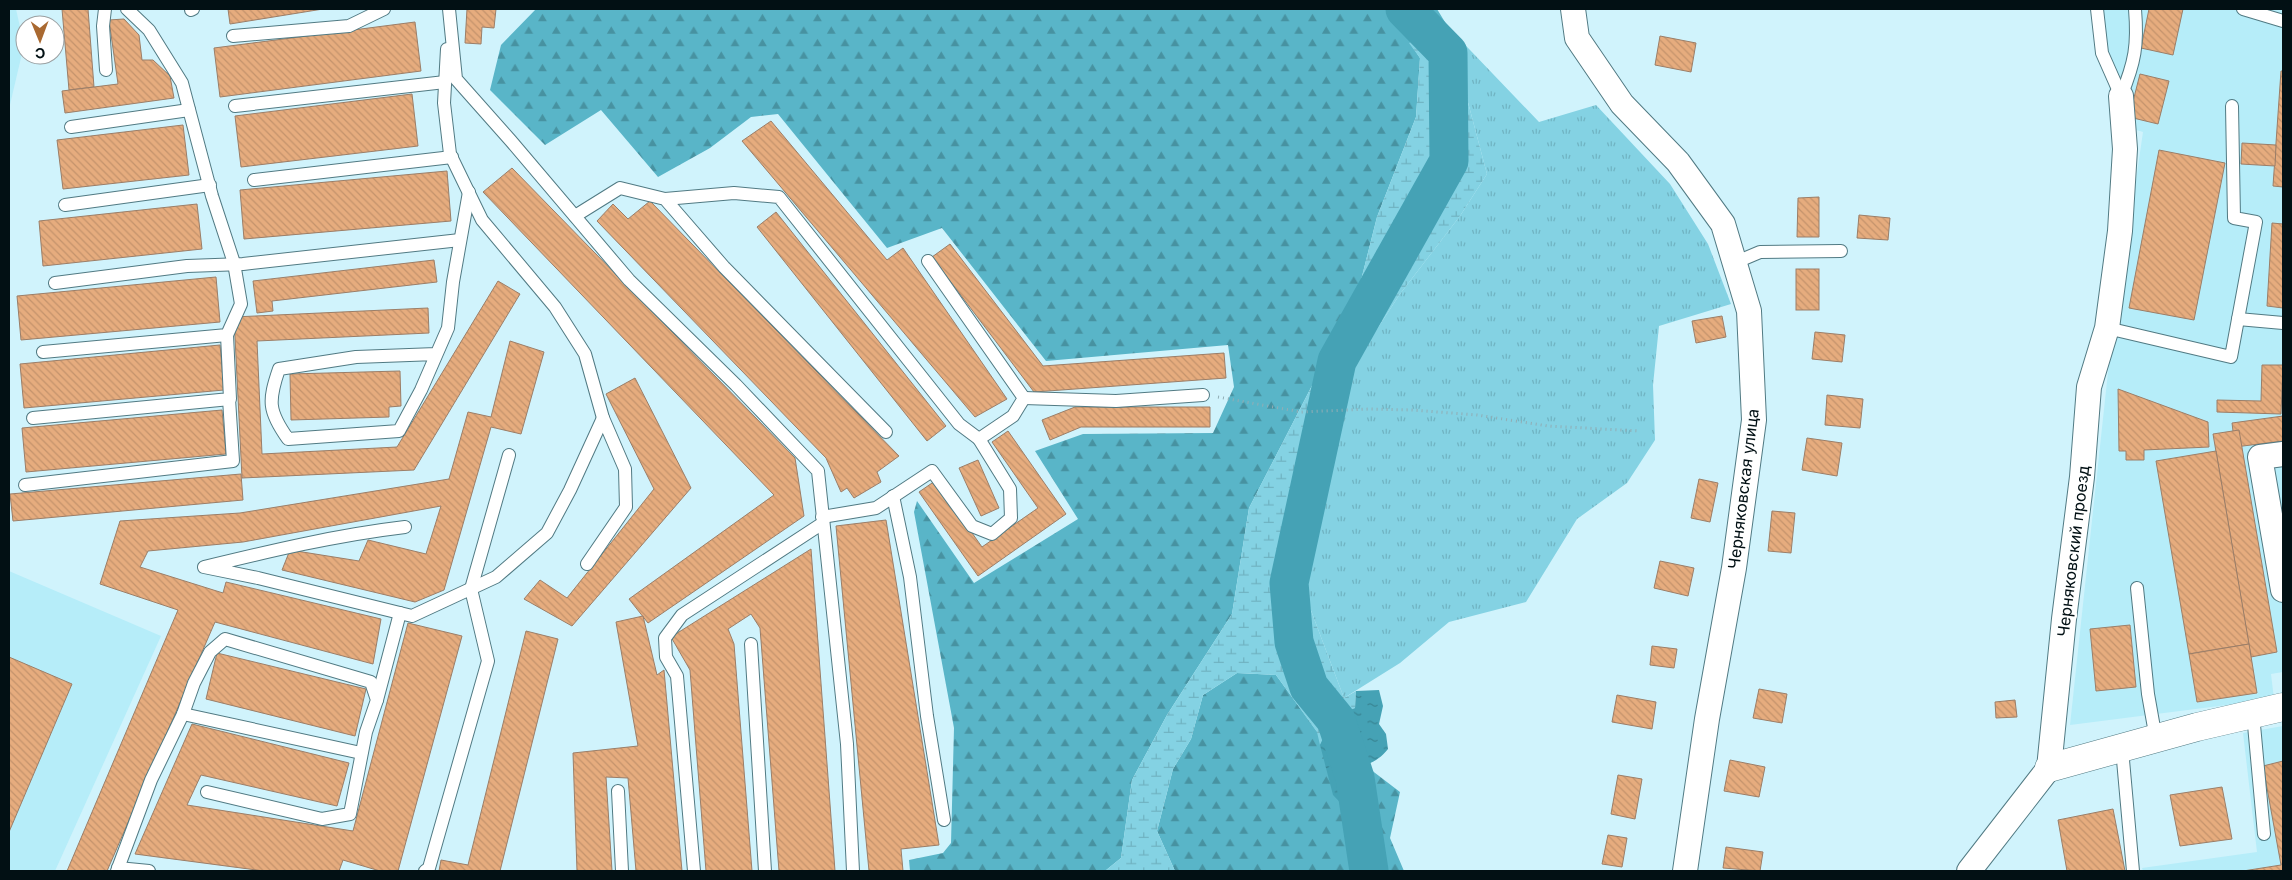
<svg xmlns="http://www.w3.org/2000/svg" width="2292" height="880" font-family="Inter,sans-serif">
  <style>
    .built { fill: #b6edf9 }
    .grass { fill: url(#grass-tufts) }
    .forest { fill: url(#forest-firs) }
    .wetland { fill: url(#wetland-marsh) }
    .water { fill: url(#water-ripples) }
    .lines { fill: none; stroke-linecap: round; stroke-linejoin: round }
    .river { stroke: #45a2b5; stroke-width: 39 }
    .building { fill: url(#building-back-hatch); stroke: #9b7e68 }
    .service-casing { stroke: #517a83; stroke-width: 14 }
    .minor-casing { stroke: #517a83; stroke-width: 26 }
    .tertiary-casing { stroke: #517a83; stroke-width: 29 }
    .path { stroke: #91adb5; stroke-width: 3; stroke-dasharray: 1 4; stroke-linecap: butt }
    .service { stroke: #fff; stroke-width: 12 }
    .minor { stroke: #fff; stroke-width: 24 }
    .tertiary { stroke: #fff; stroke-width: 28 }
    .labels { text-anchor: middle; stroke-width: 5; stroke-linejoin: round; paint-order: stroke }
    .street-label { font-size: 16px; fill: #021014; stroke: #fff }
  </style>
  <defs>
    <pattern id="grass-tufts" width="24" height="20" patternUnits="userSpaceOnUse" patternTransform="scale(1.25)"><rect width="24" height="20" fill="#84d2e3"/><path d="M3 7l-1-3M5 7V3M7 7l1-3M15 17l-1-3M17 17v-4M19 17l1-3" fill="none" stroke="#70b3c2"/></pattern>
    <pattern id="forest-firs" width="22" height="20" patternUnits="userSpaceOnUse" patternTransform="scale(1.25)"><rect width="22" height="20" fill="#59b5c8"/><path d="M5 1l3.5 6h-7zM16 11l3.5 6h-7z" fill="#4792a1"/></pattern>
    <pattern id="wetland-marsh" width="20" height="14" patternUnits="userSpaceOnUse" patternTransform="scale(1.25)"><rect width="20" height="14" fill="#84d2e3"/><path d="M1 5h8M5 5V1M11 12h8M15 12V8" fill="none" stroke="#70b3c2"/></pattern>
    <pattern id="water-ripples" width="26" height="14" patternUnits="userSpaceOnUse" patternTransform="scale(1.25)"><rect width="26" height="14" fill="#45a2b5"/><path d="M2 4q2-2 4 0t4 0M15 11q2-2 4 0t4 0" fill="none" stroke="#378392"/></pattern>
    <pattern id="building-back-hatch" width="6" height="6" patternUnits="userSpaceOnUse" patternTransform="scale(1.25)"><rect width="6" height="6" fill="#e6ac7e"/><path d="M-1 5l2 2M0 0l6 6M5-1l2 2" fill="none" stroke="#c4936c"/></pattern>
  </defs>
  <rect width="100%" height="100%" fill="#d0f3fc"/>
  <g class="built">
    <path d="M9,9H16L24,45L9,109Z"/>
    <path d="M2101,9H2283V672L2271,674L2274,699L2070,725L2108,372L2143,132L2113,123Z"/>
    <path d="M9,571L161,636L55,871H9Z"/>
    <path d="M2283,726V871H2143L2142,868L2257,852L2243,733Z"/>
  </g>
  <path class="grass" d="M1448,27L1539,122L1596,105L1670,184L1708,244L1731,304L1659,326L1653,385L1655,440L1627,483L1577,519L1526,602L1449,622L1400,663L1344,698L1301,584L1350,370L1400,294L1460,216L1487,174Z"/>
  <g class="forest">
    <path d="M536,9H1437L1448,27L1410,43L1420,58L1416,117L1377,217L1356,300L1249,508L1232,614L1167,715L1132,780L1121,858L1105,871H910L909,860L943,853L951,843L954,728L914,512L917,501L974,583L1078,519L1035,451L1083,434L1213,433L1234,387L1228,345L1046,361L942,228L887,248L778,114L751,117L710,148L658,177L601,110L545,145L490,90L501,45Z"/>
    <path d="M1237,673L1276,675L1345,770L1366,766L1400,792L1390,838L1404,871H1175L1157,831L1173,769L1191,739L1203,695Z"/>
  </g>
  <path class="wetland" d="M1448,27L1487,174L1460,216L1400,294L1350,370L1301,584L1344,698L1356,691L1355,708L1340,714L1320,745L1317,732L1276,675L1237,673L1203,695L1191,739L1173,769L1157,831L1175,871H1105L1121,858L1132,780L1167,715L1232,614L1249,508L1356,300L1377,217L1416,117L1420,58L1409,43Z"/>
  <path class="water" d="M1379,690L1383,706L1379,724L1386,734L1388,749C1376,764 1364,766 1346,770L1356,786L1365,809L1355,818L1333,795L1320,745L1329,725L1340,714L1355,708L1356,691Z"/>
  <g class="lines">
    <path class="river" d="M1369,871L1355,778L1336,720L1309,687L1294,642L1289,583L1337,361L1449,161L1448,53L1405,9"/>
  </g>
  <g class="building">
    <path d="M62,9H88L94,87L69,90Z"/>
    <path d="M228,9H323L230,24Z"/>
    <path d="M467,9H496L494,28L482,27L481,44L465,43Z"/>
    <path d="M2149,9H2183L2173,55L2141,48Z"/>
    <path d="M124,19L139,35L142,60H153L170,76L174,98L65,113L62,91L118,84L109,20Z"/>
    <path d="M415,22L421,71L220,97L214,48Z"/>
    <path d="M1660,36L1696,43L1691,72L1655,65Z"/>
    <path d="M2281,71H2283V187L2273,186Z"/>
    <path d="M2140,74L2169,81L2158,124L2129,117Z"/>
    <path d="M412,94L418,146L241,167L235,116Z"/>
    <path d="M771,121L887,260L903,248L1007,399L975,417L742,141Z"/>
    <path d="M183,125L189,175L63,189L57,140Z"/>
    <path d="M2242,143L2276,145L2275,166L2241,164Z"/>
    <path d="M2159,150L2225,163L2194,320L2129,308Z"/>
    <path d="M512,168L795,458L804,516L648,623L629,599L774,495L483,192Z"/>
    <path d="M447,171L451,221L244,239L240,190Z"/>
    <path d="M1819,197V237H1797L1798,198Z"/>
    <path d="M650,201L899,456L877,472L881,482L854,498L847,488L841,492L826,458L597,221L613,204L628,219Z"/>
    <path d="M197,204L202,249L43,266L39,221Z"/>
    <path d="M776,212L946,426L927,441L757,227Z"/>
    <path d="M1859,215L1890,218L1888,240L1857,238Z"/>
    <path d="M2272,223L2283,224V308L2267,306Z"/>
    <path d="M950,244L1043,366L1224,353L1226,378L1034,392L932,257Z"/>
    <path d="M434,260L437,282L272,301L273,311L257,313L253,281Z"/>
    <rect x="1796" y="269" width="23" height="41"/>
    <path d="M216,277L220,322L21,340L17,296Z"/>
    <path d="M498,281L520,294L414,470L242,478L234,317L428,308L429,333L257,341L262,454L397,447Z"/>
    <path d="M1722,316L1726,337L1696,343L1692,321Z"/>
    <path d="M1815,332L1845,335L1842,362L1812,359Z"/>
    <path d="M510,341L544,352L521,434L491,427L444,590L415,602L282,570L290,550L359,561L368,540L426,554L441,506L243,542L148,551L140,567L223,593L226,582L381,619L373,664L215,622L107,871H67L178,610L100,584L120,521L240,513L449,479L468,412L491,417Z"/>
    <path d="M220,345L224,390L24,408L20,364Z"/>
    <path d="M2262,365H2283L2281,414L2217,412V400L2261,401Z"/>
    <path d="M400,371L401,406L389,407V417L291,420L290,374Z"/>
    <path d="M635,378L691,488L572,626L524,599L540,580L567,598L654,489L606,394Z"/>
    <path d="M2118,389L2208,422L2209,447L2144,450V460H2126V451H2119Z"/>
    <path d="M1827,395L1863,399L1860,428L1825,425Z"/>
    <path d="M1075,407H1210V427H1081L1050,440L1042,420Z"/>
    <path d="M222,410L226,454L26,472L22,428Z"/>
    <path d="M2283,416V441L2235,447L2232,423Z"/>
    <path d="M2239,430L2277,652L2251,657L2213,434Z"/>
    <path d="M1008,431L1066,514L978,576L919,492L935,481L982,547L1038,508L992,442Z"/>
    <path d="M1807,438L1842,443L1837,476L1802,470Z"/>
    <path d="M2216,451L2249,644L2189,654L2156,461Z"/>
    <path d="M978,460L999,508L981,516L959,468Z"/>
    <path d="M241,474L243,500L13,521L10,494Z"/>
    <path d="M1699,479L1718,483L1710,522L1691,518Z"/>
    <path d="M1772,511L1795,513L1791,553L1768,551Z"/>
    <path d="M886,520L939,845L901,849L903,871H869L836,526Z"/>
    <path d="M811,549L835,871H779L760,628L751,614L728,629L734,644L752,871H706L690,670L671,637Z"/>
    <path d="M1660,561L1694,568L1688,596L1654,588Z"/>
    <path d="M643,616L657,675L664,670L682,871H636L628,778L606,777L612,871H577L573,753L638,746L616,622Z"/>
    <path d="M408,623L462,636L398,871H380L343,860L339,871H264L135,854L192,724L349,763L337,806L201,775L187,805L353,831Z"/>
    <path d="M2130,625L2136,687L2096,691L2090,629Z"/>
    <path d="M526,631L558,639L500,871H439L441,860L468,865Z"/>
    <path d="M2249,644L2257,693L2197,702L2189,654Z"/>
    <path d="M1652,646L1677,649L1674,668L1650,665Z"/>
    <path d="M217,653L366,689L355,736L206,699Z"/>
    <path d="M9,657L72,684L9,832Z"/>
    <path d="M1759,689L1787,694L1782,723L1753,718Z"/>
    <path d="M1617,695L1656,702L1652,729L1612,722Z"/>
    <path d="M2015,700L2017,717L1996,718L1995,702Z"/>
    <path d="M1730,760L1765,767L1759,797L1724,791Z"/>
    <path d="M2283,761V871H2243L2281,865L2263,766Z"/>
    <path d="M1618,775L1642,779L1635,819L1611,814Z"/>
    <path d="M2222,787L2232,839L2180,846L2170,795Z"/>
    <path d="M2113,809L2125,871H2067L2058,820Z"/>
    <path d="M1608,835L1627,838L1622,867L1602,864Z"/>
    <path d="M1726,847L1763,852L1760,871L1723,868Z"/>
  </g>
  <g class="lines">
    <defs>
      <g id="service">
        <path d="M105,9L103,26L106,70"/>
        <path d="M449,9L456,79L511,141L629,280L736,385L818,471L847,744L853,871"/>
        <path d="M2097,9L2102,53L2121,96"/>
        <path d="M2243,9L2283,21"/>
        <path d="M191,10L193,9"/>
        <path d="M233,36L349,26L384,9"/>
        <path d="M447,49L444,103L450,154L482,220L555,307L585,354L603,418L625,469L626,507L587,564"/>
        <path d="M2121,96C2135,62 2138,45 2135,9"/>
        <path d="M235,106L445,82"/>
        <path d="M71,127L189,110"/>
        <path d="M254,180L452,157"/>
        <path d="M665,199L734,193L779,197L959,424L979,439L1013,416L1024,398L928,261"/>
        <path d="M65,205L210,185"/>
        <path d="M575,216L620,188L665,199L724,267L886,432"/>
        <path d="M1734,263L1760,252L1841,251"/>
        <path d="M55,283L187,266L243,264L460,240"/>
        <path d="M2238,319L2283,323"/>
        <path d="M2107,328L2231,357L2256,222L2234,218L2232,106"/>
        <path d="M43,352L227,335L241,304L234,263L212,196L182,83L149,30L127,9"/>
        <path d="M436,354L356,357L279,369C268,401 268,411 288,439L399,431L421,390L448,328L453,282L469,192"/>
        <path d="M1024,398L1116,401L1203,395"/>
        <path d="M33,418L230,399L227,335"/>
        <path d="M25,485L233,461L229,399"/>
        <path d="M893,496L910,577L927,716L944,820"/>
        <path d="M822,517L876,508L932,471L972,526L992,534L1011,518L1010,489L979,439"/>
        <path d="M405,527C337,535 270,551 204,567L258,578L412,616L496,577L547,533L570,490L603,418"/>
        <path d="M2137,588L2148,694L2156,739"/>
        <path d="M751,644L765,871"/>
        <path d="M377,700L400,613"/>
        <path d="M183,714L361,753"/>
        <path d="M2253,714L2264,834"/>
        <path d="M2122,749L2133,871"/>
        <path d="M618,791L622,871"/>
        <path d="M118,868L149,871"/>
        <path d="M117,871L151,780L183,714L194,683L210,652L225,639L371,682L377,700L366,732L350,814L322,819L207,792"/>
        <path d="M425,871L429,868L488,661L471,589L509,455"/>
        <path d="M694,871L677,676L666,657L665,638L682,615L823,523"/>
      </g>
      <g id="minor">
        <path d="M1573,9L1577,38L1622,104L1678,162L1723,224L1749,311L1754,420L1734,568L1707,719L1685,871"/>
        <path d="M2283,454L2260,457L2283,590"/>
        <path d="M1969,871L2049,768L2064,619L2082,477L2089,387L2107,328L2120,231L2125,149L2121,96"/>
      </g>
      <path id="tertiary" d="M2049,768L2197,727L2283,707"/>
    </defs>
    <use href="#service" class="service-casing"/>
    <use href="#minor" class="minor-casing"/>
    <use href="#tertiary" class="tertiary-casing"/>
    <path class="path" d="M1218,397L1301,412L1370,409L1412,410L1477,415L1548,426L1639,431"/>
    <use href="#service" class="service"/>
    <use href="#minor" class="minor"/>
    <use href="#tertiary" class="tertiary"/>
  </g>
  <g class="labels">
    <g class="street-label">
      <text transform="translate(1743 489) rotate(-83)" y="6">Черняковская улица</text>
      <text transform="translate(2073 551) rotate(-83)" y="6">Черняковский проезд</text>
    </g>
  </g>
  <rect width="2292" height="880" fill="none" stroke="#021014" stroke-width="20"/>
  <g transform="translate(40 40) rotate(179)"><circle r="24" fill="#ffffff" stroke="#9a9fa1"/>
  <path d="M0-4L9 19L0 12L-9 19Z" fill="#a96931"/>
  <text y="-8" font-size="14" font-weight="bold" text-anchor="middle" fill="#021014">С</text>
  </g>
</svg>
